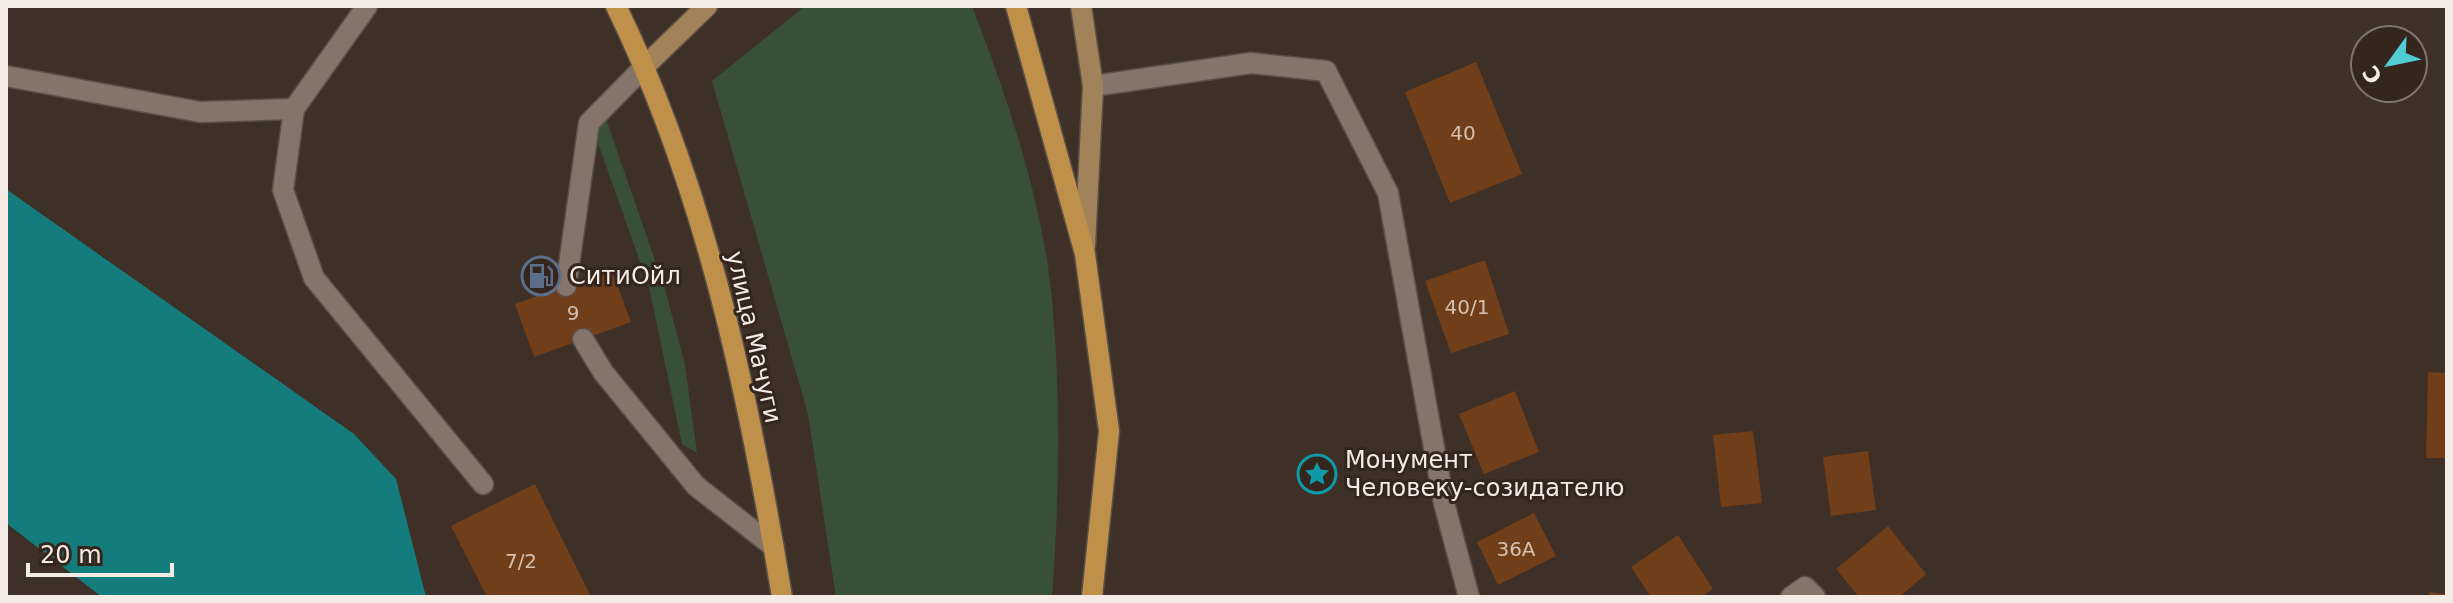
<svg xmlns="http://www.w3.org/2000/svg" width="2453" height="603" font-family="'DejaVu Sans',sans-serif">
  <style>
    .green { fill: #375036 }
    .water { fill: #147c7c }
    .building { fill: #703e18 }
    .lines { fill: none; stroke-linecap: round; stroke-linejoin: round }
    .lane-casing { stroke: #5b4f47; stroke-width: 23 }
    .street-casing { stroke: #5b4f47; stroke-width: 23 }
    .secondary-casing { stroke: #5b4f47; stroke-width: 23 }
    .primary-casing { stroke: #5b4f47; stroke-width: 23 }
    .lane { stroke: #857469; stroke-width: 20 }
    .street { stroke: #857469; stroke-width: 20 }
    .secondary { stroke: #a28259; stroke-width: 20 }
    .primary { stroke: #be904a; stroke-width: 20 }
    .labels { text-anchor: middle; stroke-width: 6; stroke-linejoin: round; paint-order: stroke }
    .number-label { font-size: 20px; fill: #d4c0b2 }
    .poi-label { font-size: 24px; fill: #f5ebe5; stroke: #35261d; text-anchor: start }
    .street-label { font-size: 24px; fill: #f5ebe5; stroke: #35261d }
  </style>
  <rect width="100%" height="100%" fill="#3f3027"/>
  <g class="green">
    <path d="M805,6H972C1009,102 1045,208 1053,311C1061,406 1059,502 1052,597H836L808,414L712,81Z"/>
    <path d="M605,116L665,289L685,365L697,453L682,444L649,287L594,132Z"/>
  </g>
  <path class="water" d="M6,189L354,434L396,479L426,597H102L6,523Z"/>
  <g class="building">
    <path d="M1476,62L1522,174L1450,203L1405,92Z"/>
    <path d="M1485,260L1509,334L1451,353L1425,281Z"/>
    <path d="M611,269L631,322L534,357L515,304Z"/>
    <path d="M2428,372L2447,373V458H2426Z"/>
    <path d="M1515,391L1539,452L1484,474L1459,414Z"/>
    <path d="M1753,431L1762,503L1721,507L1713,435Z"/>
    <path d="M1868,451L1876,510L1831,516L1823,457Z"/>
    <path d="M535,484L591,597H487L451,526Z"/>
    <path d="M1534,513L1556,556L1498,585L1477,542Z"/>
    <path d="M1888,526L1926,574L1899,597H1859L1836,569Z"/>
    <path d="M1678,535L1713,589L1701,597H1651L1631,567Z"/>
    <path d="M2429,592L2447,594V597H2429Z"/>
  </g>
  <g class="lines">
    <defs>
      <g id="lane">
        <path d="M294,109L283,190L314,278L483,484"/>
        <path d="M566,286L589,123L645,66"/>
        <path d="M583,339L603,372L696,486L774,547"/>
        <path d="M1791,597L1805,587L1815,597"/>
      </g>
      <g id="street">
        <path d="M6,76L200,112L294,109L367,6"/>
        <path d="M1093,86L1251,63L1326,71L1388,193L1444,503L1469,597"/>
      </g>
      <g id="secondary">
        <path d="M1081,6L1093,86L1085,246"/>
        <path d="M645,66L707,6"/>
      </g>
      <g id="primary">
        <path d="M616,6C706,190 749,396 782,597"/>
        <path d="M1016,6L1085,254L1109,431L1092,597"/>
      </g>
    </defs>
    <use href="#lane" class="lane-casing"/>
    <use href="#street" class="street-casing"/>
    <use href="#secondary" class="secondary-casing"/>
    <use href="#primary" class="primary-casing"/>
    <use href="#lane" class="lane"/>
    <use href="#street" class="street"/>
    <use href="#secondary" class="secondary"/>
    <use href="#primary" class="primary"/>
  </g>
  <defs>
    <symbol id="fuel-ring" viewBox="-11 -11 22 22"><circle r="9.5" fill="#35261d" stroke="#5c6f8a" stroke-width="1.5"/><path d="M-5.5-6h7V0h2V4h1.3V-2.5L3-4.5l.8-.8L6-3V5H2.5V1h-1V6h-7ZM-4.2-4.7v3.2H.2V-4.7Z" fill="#5c6f8a"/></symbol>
    <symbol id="sight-ring" viewBox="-11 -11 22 22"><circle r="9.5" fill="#35261d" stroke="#0f9aa8" stroke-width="1.5"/><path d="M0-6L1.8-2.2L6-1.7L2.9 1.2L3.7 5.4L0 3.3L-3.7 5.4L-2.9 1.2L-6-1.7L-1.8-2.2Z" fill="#0f9aa8"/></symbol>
  </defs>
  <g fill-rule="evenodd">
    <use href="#fuel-ring" x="519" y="254" width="44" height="44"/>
    <use href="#sight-ring" x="1295" y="452" width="44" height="44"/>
  </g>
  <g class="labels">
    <g class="number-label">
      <text x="1463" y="140">40</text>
      <text x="1467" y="314">40/1</text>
      <text x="573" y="320">9</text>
      <text x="1516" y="556">36А</text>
      <text x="521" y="568">7/2</text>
    </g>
    <g class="poi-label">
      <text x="569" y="284">СитиОйл</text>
      <text x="1345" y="468">Монумент<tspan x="1345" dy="28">Человеку-созидателю</tspan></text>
    </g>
    <g class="street-label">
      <text transform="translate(754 337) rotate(77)" y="8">улица Мачуги</text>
    </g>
  </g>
  <rect width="2453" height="603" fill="none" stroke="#f5ebe5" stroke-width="16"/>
  <g transform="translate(2389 64) rotate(237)"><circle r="38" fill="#35261d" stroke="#82756d" stroke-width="2"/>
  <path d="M0-6L14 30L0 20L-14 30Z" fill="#51ccd4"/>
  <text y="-12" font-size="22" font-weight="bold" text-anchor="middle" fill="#f5ebe5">С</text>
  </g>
  <path d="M28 563v12h144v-12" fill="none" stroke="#f5ebe5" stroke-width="4"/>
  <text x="40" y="563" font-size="24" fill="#f5ebe5" stroke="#35261d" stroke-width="6" paint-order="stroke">20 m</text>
</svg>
